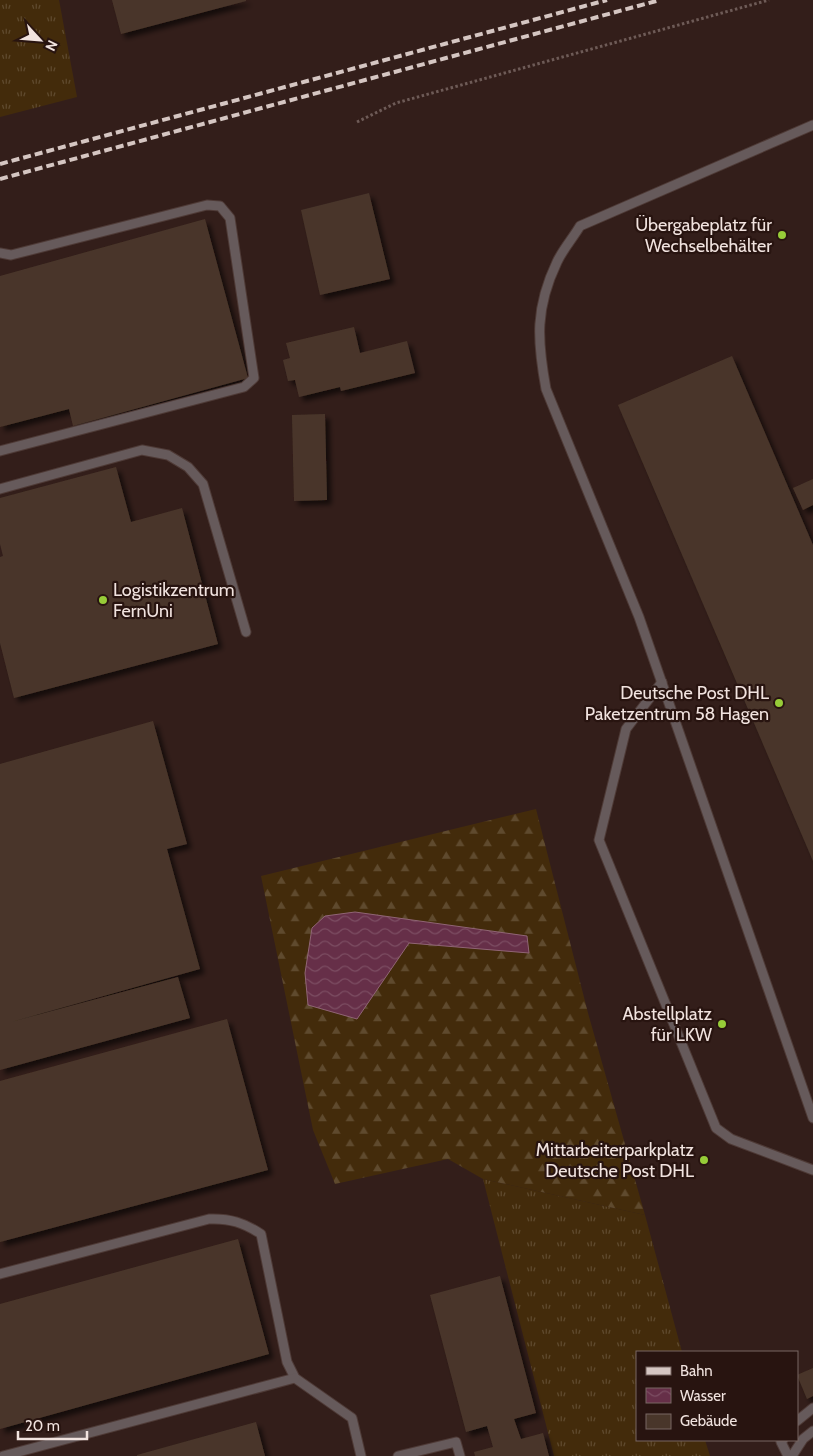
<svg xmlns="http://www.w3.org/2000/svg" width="813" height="1456" font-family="Cabin,sans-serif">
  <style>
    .grass { fill: url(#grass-tufts) }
    .forest { fill: url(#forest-firs) }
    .water { fill: url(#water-waves); stroke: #906575 }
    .building { fill: #49362a; filter: url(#shadow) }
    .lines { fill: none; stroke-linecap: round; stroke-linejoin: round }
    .service-casing { stroke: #4e3a36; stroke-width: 11 }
    .path { stroke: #6e5b57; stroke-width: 3; stroke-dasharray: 2.5 2.5; stroke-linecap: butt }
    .service { stroke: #665a5b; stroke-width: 9 }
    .rail { stroke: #d5c6c2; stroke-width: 4; stroke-dasharray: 8 4; stroke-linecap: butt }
    .poi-dot { fill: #97cc38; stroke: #281410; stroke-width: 2 }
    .labels { text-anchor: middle; stroke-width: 4.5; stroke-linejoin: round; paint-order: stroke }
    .poi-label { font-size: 18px; fill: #f1e3df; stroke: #281410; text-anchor: end }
  </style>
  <defs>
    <pattern id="grass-tufts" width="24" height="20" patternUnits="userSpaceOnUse" patternTransform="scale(1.25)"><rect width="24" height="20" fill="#432b0b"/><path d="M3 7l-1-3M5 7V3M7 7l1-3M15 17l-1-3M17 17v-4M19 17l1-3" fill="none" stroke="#5f4a2e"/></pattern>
    <pattern id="forest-firs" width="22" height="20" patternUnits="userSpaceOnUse" patternTransform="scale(1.25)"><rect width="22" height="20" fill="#432b0b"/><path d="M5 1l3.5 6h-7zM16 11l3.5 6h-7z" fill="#5f4a2e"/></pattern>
    <pattern id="water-waves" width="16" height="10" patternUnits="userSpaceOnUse" patternTransform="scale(1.25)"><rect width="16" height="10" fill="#662f48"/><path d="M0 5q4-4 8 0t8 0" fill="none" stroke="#7c4d62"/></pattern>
    <filter id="shadow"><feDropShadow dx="4.5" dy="4.5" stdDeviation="2.5" flood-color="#0009"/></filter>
  </defs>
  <rect width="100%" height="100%" fill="#331e1a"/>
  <g class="grass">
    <path d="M0,0H59L77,97L0,117Z"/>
    <path d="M483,1179L645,1215L682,1352H637V1440H705L710,1456H554Z"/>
  </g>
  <path class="forest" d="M536,809L588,1013L645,1215L483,1179L448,1159L335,1184L313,1130L261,876Z"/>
  <path class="water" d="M355,912L527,936L529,953L409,943L357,1019L308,1005L305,973L312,928L325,916Z"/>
  <g class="building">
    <path d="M112,0H246V1L121,34Z"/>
    <path d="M369,193L390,279L320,295L301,210Z"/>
    <path d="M205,219L248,378L73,426L69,409L0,427V276Z"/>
    <path d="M354,327L360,353L407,341L415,373L341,391L340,387L299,397L295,380L288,381L283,360L290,358L286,343Z"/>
    <path d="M732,356L813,545V861L618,405Z"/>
    <path d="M325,414L327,500L294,501L292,415Z"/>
    <path d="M116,467L131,522L182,508L218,644L14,698L0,643V557L3,556L0,544V498Z"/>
    <path d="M813,479V505L803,510L793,488Z"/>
    <path d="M153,721L187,844L167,849L200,969L11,1022L178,977L190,1018L0,1070V764Z"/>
    <path d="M227,1019L268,1170L0,1242V1081Z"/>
    <path d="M238,1239L269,1354L0,1429V1304Z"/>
    <path d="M500,1276L536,1413L514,1419L521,1439L543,1433L549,1456H475L474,1452L493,1447L487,1426L466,1432L430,1295Z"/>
    <path d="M813,1368V1396L807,1399L797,1375Z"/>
    <path d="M256,1422L265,1456H137V1455Z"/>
  </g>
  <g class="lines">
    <defs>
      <g id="service">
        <path d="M813,125L580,226C573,238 563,249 557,262C535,308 537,340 546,389L639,617L813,1118"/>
        <path d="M0,253L11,255L207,205L220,206L230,218L254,378L244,387L0,451"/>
        <path d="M0,489L142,450L168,455L188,467L203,484L246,632"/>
        <path d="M662,682L626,729L599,840L716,1128L731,1139L813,1170"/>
        <path d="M0,1274L209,1219C230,1218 244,1223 261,1234L287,1362L295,1378L352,1418L361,1456"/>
        <path d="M797,1421L813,1408"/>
        <path d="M783,1440L781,1442L788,1456"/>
        <path d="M3,1456L295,1378"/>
        <path d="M398,1456L456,1442L460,1456"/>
        <path d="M792,1456L803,1439L813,1431"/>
      </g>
    </defs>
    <use href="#service" class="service-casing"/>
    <path class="path" d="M357,122L396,103L769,0"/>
    <use href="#service" class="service"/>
    <g class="rail">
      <path d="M0,164L607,0"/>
      <path d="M0,179L660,0"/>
    </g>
  </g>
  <g class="poi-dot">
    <circle cx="782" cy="235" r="5"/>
    <circle cx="103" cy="600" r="5"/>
    <circle cx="779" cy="703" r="5"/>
    <circle cx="722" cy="1024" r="5"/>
    <circle cx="704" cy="1160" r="5"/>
  </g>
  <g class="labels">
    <g class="poi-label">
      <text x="772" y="231">Übergabeplatz für<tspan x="772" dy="21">Wechselbehälter</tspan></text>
      <text x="113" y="596" text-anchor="start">Logistikzentrum<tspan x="113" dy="21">FernUni</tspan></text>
      <text x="769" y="699">Deutsche Post DHL<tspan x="769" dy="21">Paketzentrum 58 Hagen</tspan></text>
      <text x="712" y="1020">Abstellplatz<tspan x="712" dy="21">für LKW</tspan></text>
      <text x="694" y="1156">Mittarbeiterparkplatz<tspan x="694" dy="21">Deutsche Post DHL</tspan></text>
    </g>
  </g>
  <rect x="636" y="1351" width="162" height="90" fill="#281410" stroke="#786763"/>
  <rect x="646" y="1367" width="25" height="8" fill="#d5c6c2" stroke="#786763"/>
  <text x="680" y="1376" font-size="15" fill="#f1e3df">Bahn</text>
  <rect x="646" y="1388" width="25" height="15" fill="url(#water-waves)" stroke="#786763"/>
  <text x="680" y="1401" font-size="15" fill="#f1e3df">Wasser</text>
  <rect x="646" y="1414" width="25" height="15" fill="#49362a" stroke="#786763"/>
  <text x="680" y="1426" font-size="15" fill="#f1e3df">Gebäude</text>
  <g transform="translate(40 40) rotate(116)" stroke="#281410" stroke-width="4" paint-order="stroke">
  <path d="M0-4L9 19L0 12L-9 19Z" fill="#f1e3df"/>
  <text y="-8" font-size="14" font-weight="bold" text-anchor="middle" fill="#f1e3df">N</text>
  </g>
  <path d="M18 1431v8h69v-8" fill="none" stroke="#f1e3df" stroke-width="2.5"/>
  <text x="25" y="1431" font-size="15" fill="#f1e3df" stroke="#281410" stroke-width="4" paint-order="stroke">20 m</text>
</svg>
